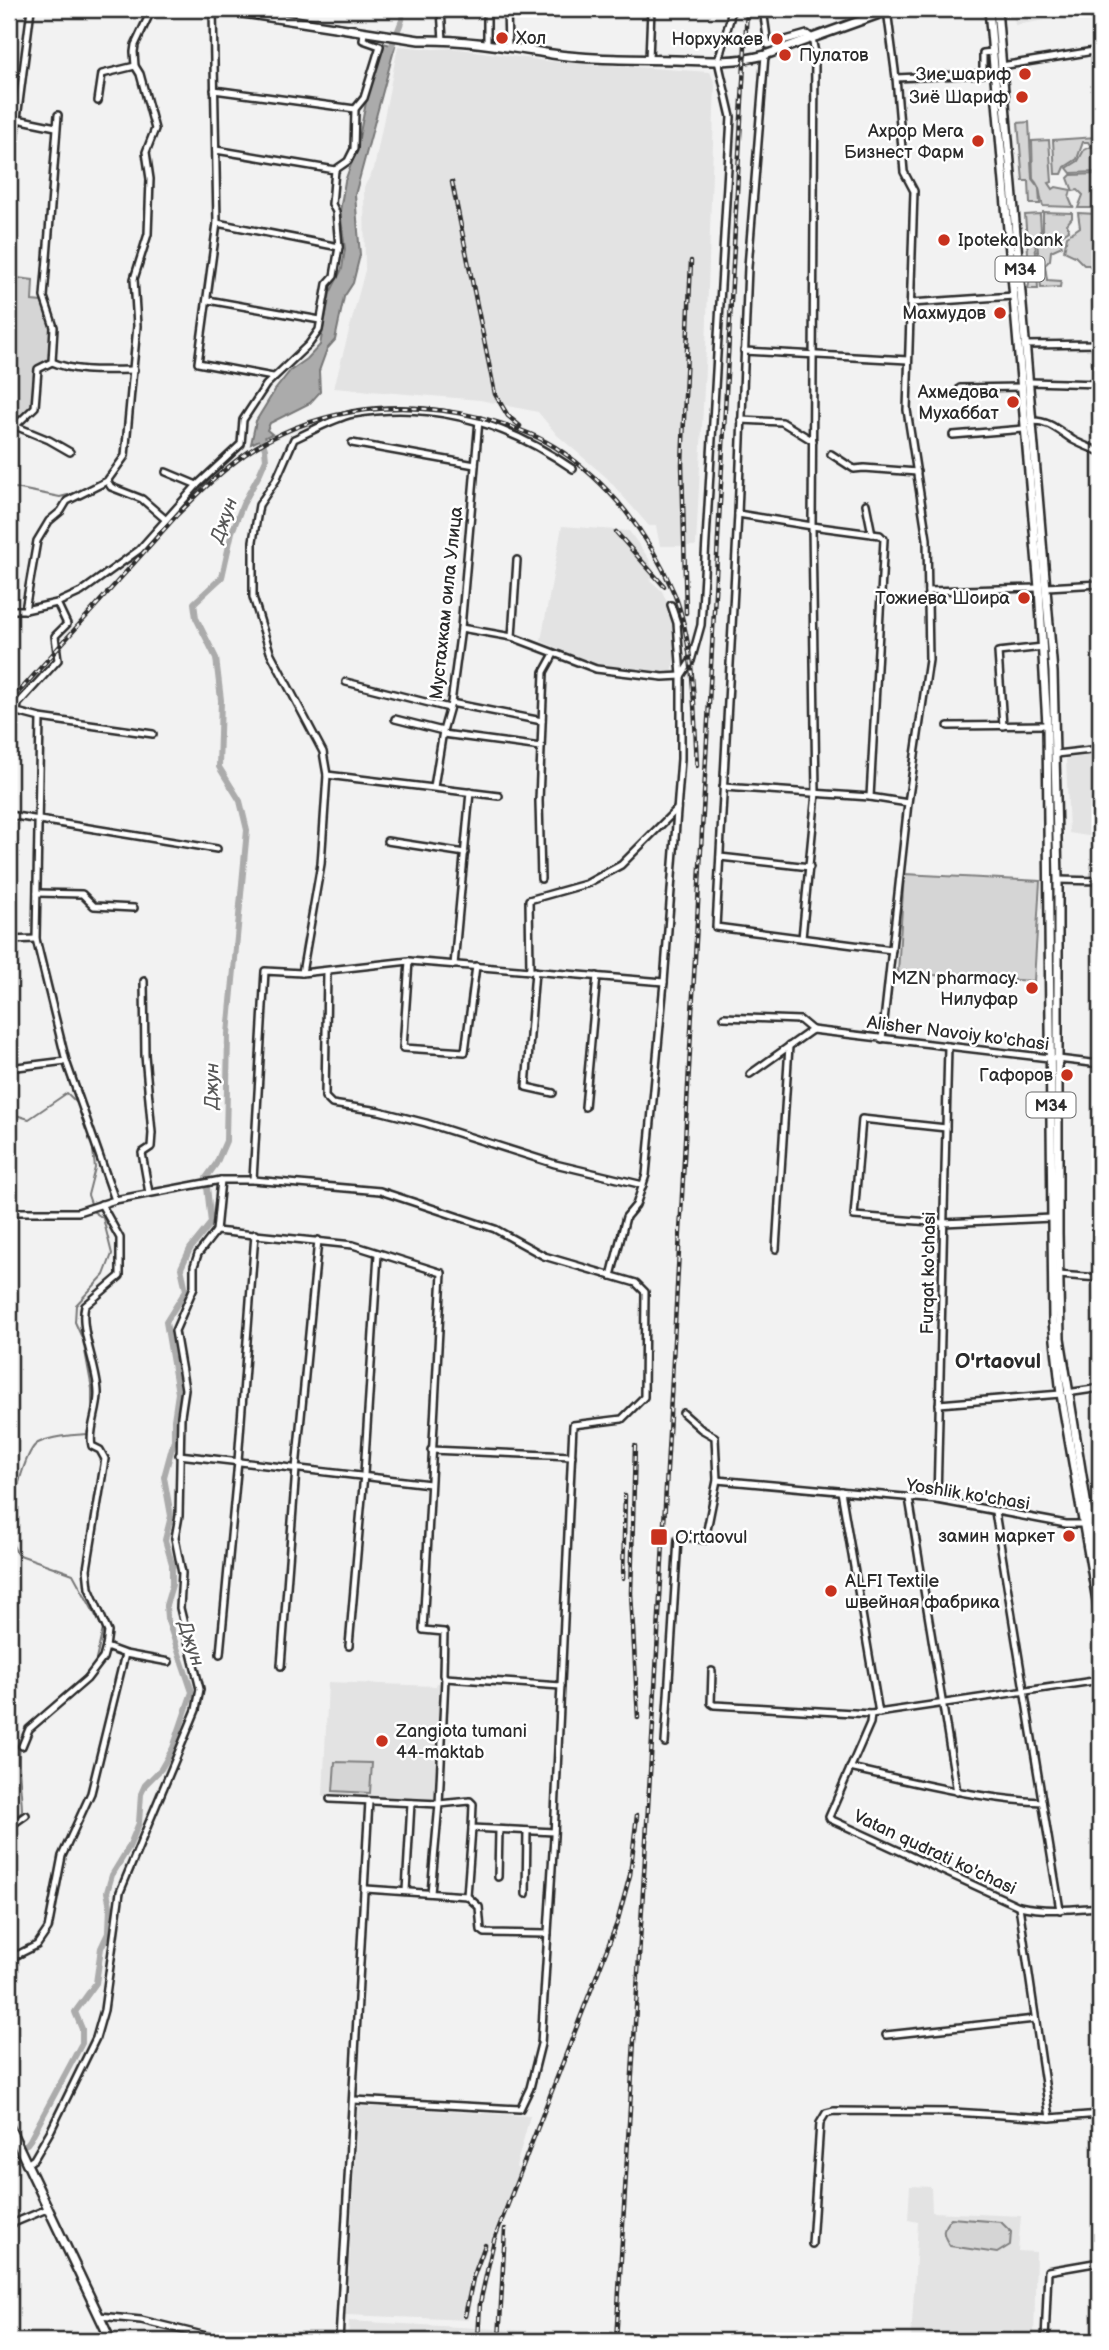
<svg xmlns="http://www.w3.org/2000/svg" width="1109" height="2350" font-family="'Balsamiq Sans',sans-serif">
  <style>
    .built { fill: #e3e3e3 }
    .green { fill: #d5d5d5; stroke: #808080; stroke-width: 2 }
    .water { fill: #ababab; stroke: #787878; stroke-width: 2 }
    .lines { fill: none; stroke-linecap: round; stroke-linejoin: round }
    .stream { stroke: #787878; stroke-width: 2 }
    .canal { stroke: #ababab; stroke-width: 6 }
    .minor-casing { stroke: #2b2b2b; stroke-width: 10 }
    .major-casing { stroke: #2b2b2b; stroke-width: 12 }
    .minor { stroke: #fff; stroke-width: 5 }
    .major { stroke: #fff; stroke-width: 7 }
    .rail-casing { stroke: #2b2b2b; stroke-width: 4.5 }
    .rail { stroke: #fff; stroke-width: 2; stroke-dasharray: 5; stroke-linecap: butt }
    .poi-dot { fill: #c8321e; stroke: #fff; stroke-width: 2.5 }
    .labels { text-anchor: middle; stroke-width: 5; stroke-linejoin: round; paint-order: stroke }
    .shield { fill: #fff; stroke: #6b6b6b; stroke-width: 2 }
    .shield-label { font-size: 16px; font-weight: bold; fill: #2b2b2b }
    .poi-label { font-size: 18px; fill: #2b2b2b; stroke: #fff; text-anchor: end }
    .street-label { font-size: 18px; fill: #2b2b2b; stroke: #fff }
    .water-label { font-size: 19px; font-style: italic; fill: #585858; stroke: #fff }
    .quarter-label { font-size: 21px; font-weight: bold; fill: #2b2b2b; stroke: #fff }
  </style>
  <rect width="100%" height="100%" fill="#f2f2f2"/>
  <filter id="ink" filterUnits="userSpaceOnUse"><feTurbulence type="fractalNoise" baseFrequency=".0143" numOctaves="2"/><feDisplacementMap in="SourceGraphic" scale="14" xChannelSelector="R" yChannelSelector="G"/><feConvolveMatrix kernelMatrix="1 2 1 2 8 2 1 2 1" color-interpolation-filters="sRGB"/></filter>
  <g filter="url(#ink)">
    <g class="built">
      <path d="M1013,9H1078V12L1064,14V17L1015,25Z"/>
      <path d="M398,46L433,49L453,48L547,61L710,72L715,84L706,348L696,546H660L656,526H649L606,477L557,435L538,412L480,400L334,388L365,270L364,187L374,169Z"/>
      <path d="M562,526L629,531L649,559L655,576L650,580L662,591L669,607L676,646L672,675L591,663L541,641Z"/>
      <path d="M1100,754V838L1069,833L1066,759Z"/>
      <path d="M328,1682L436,1686L437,1683H441L436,1801L323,1796Z"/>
      <path d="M358,2106L530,2116L516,2167L519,2170L472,2286L469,2320L346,2315Z"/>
      <path d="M910,2186L931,2187L932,2212L1021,2216L1018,2251L1036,2252L1034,2341H911L918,2222L908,2220Z"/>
      <path d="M349,2321L588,2334L587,2341H348Z"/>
    </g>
    <g class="green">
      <path d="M1029,122L1032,179L1039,188L1040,204H1030L1029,181H1023L1018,123Z"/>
      <path d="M1096,137V145H1090L1088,142H1083L1077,159L1065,167L1062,174H1055L1053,140Z"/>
      <path d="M1049,140L1052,182L1049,183L1053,189L1056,187L1071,190L1069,198L1073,207L1043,206C1039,196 1042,188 1033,179L1032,141Z"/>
      <path d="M1090,147H1096L1098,172L1071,173L1067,168L1078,161L1084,150Z"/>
      <path d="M1098,174L1096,208H1078L1083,195L1078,190L1073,191L1068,178L1071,175Z"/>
      <path d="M1043,212L1072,213V218L1067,224L1069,230L1059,237L1062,246L1051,251L1050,260L1045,265L1047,280L1061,281L1060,287L1041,288L1037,239L1043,231Z"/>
      <path d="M1078,213L1096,214L1093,270L1089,265H1084L1075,256L1064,251L1067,236L1080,227Z"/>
      <path d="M1040,214L1041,230L1035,238L1038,289H1028L1030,278L1025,215Z"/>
      <path d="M9,277L33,280L32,301L42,302L52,330L49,358L35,370L33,405L9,429V398L15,365L9,363Z"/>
      <path d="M904,874L1040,881L1034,981L898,973Z"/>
      <path d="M335,1762L372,1763L370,1793L333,1791Z"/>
      <path d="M951,2218L1001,2222L1011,2232L1010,2245L997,2253L950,2246C942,2234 941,2229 951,2218Z"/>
    </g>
    <path class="water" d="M383,43L395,46L355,195L360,255L353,283L344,297L335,340L327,349L319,371L320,392L310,403L270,423L267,430L272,434L251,444L256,421L275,390L290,371L307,359L320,345L330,293L342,269L345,249L340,211L345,181L357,148L370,82L377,68Z"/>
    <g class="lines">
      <g class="stream">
        <path d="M9,490L15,488L60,497L83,491"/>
        <path d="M9,1113L29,1119L67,1093L78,1104"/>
        <path d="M9,1524C13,1507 24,1450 38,1443C52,1436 72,1435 87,1434L92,1416V1389L83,1340L75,1322L76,1305L104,1275L112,1254L103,1218L94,1212L88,1195L95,1168L92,1141"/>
        <path d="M9,1530L10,1539L17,1554L73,1574L103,1629L95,1664"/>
        <path d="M9,1822L22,1812C22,1784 12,1749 28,1725L90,1671"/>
      </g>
      <g class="canal">
        <path d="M389,53L402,20L403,9"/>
        <path d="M9,2151L27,2144L30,2140L82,2043V2029L75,2012L96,1983L101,1948L109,1931L110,1906L107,1892L112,1875L129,1847L139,1823L141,1794L145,1785L161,1769L173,1748L192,1692L167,1618L166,1605L172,1585V1564L165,1540L171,1516L164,1477L174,1440V1420L178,1393L166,1322L186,1290L181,1268L190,1249L211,1223L206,1178L216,1164L226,1141L228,1034L247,830L240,801L219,767L221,700L216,658L196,618L194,603L222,577L232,532L243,504L259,475L266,459L265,449L260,434"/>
      </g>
      <defs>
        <g id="minor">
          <path d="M213,9L217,223L198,363L273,377"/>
          <path d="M507,9L508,46"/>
          <path d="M763,9L768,45L807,34L812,38L815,53L812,526L816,793L802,938"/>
          <path d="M441,10L443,40"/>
          <path d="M487,44V9"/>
          <path d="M765,55L748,267L738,514L716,927L892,950"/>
          <path d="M649,59L651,9"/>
          <path d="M1001,66L1100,50"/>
          <path d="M896,78L983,74V53L992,52"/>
          <path d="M214,90L355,109"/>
          <path d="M98,101L102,74L135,66"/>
          <path d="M17,119L56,127"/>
          <path d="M216,150L335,170L348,161L354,149L355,109L364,98L380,46L363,40L364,32"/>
          <path d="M9,181L31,9"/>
          <path d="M217,223L339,247"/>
          <path d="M208,300L320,320"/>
          <path d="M911,303L1014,296"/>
          <path d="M1024,345L1100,344"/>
          <path d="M744,351L908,360"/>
          <path d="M52,362C77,373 107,370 134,370"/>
          <path d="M9,366L13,367"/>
          <path d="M1029,382L1100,384"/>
          <path d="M960,388L1021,387"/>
          <path d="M741,420L782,422L813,441"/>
          <path d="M1031,421C1049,420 1059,431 1073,440C1082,445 1091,448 1100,452"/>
          <path d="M15,426L49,440L70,452"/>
          <path d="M9,432L35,407L38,369L52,362L54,327L44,297L58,115"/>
          <path d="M953,435L1024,429"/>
          <path d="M352,443L475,465"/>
          <path d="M831,454L854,469L864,468L917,472"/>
          <path d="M166,472L197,485"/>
          <path d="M107,481L111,487L142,499L165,519"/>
          <path d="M866,504L872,534"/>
          <path d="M738,514L812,526L872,534L880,535L884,539L870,797"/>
          <path d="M1047,587L1100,584"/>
          <path d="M928,591L1039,588"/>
          <path d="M57,603L67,624L55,636L58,660L18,704L17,712L40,718L153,734"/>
          <path d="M9,610H25L57,603L81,592L139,550L197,485L241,444L243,420L266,385L309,344L319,330L327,284L334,276L339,247L336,212L332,204L335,170"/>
          <path d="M25,610L37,541L49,521L61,511L67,501L107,481L125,456L137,326L134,279L148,234L150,179L146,152L155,129L140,74L135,66L134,52L135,45L152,9"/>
          <path d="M461,628L512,637L596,669L663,677L681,676"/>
          <path d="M512,637L517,560"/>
          <path d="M681,676L691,661L701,625L731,117L718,61L730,19L731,9"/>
          <path d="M346,682L449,708"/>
          <path d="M451,703L542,721"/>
          <path d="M40,718L36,939L66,1061L115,1200"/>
          <path d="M395,719L443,731"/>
          <path d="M948,726L1047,725"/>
          <path d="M1003,726L998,652L1043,647"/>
          <path d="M443,734L541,747"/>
          <path d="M1056,754L1100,749"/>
          <path d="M327,775L499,796"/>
          <path d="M434,787L443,731L451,703L461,628L479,420"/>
          <path d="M723,787L870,797L908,803"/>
          <path d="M9,815L217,849"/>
          <path d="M387,841L465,853"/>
          <path d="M720,857L810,867"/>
          <path d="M541,879L539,801L544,672L554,654"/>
          <path d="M1058,880L1100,881"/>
          <path d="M37,893L82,894L94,906L134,908"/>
          <path d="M9,940L36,939"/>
          <path d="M409,961L403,1048L465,1052L476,966"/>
          <path d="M454,965L470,792"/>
          <path d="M327,971L325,1097L332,1104L379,1111L426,1123L555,1164L643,1185"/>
          <path d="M530,971L529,900L586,884L621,865L677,809"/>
          <path d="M535,971L526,1087L553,1093"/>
          <path d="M302,973L321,864L327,775L323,752L270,652L253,597V541L259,505L276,480L294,439C312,431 334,418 353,414C434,400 507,423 573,469"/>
          <path d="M144,981L145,1055L152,1133L151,1147L142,1153L149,1193"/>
          <path d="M724,1017L800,1020L812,1030"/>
          <path d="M812,1030L1100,1064"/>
          <path d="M882,1039L908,803L929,660L927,539L907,410L914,191L904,172L896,78L887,10"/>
          <path d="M9,1068L66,1061"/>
          <path d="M750,1074L812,1030"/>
          <path d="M585,1107L597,976"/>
          <path d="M946,1128L862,1119L854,1216L943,1223L1052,1218"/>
          <path d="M253,1180L265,971L302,973L409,961L664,982"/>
          <path d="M9,1212H78L115,1200L221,1180H253L380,1191L495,1229L544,1256L636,1283L645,1292L644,1397L622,1419L573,1425L554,1836L541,2044L530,2088L520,2109L354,2100"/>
          <path d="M216,1231L353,1245L442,1273L423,1630L444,1632L443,1675L445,1678L439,1804L431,1893"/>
          <path d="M776,1249L789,1046"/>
          <path d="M1058,1275L1100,1278"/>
          <path d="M611,1276L626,1217L636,1205L646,1175L664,982L681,759V676L677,623L671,605"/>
          <path d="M1067,1393L1100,1388"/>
          <path d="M939,1404L1061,1394"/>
          <path d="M431,1450L572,1456"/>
          <path d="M179,1455L430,1484"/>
          <path d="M717,1480L937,1500L1066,1524H1086"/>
          <path d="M841,1491L879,1713"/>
          <path d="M909,1498L957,1792"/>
          <path d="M937,1500L948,1046"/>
          <path d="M995,1512L1060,1910"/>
          <path d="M349,1646L364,1474L378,1254"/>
          <path d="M125,1654L169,1662"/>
          <path d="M220,1654L238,1461L255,1234"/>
          <path d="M281,1666L296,1469L318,1240"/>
          <path d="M712,1671L711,1703L714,1705L871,1714L1100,1680"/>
          <path d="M445,1678L561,1686"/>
          <path d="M871,1714L870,1723L829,1817L830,1819L1019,1906C1046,1912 1073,1909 1100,1907"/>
          <path d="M665,1743L678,1539L682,1536L705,1540L717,1480L715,1437L701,1429L683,1413"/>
          <path d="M22,1746L29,1729L87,1679L103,1658L106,1647L108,1632L89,1588L87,1569L105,1459L100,1450L92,1446C88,1431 99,1409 98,1392C97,1367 79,1328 85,1306L120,1276V1238L101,1204"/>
          <path d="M850,1768C914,1782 977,1799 1042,1802"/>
          <path d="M330,1799L439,1804L470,1801L473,1804L472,1828L554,1832"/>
          <path d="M9,1827L26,1815"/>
          <path d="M472,1828L467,1896L479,1907L481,1930L485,1933L548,1934"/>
          <path d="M498,1877L499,1830"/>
          <path d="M366,1889L467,1896"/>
          <path d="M406,1891L411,1803"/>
          <path d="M526,1894L527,1831"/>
          <path d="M1019,1906L1050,2118"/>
          <path d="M9,1959L37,1945L48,1929L62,1856L91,1793L125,1654L106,1647"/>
          <path d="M886,2035L1035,2019"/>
          <path d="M27,2164L34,2159L51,2130L96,2038L104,2010L120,1892L196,1710L200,1689L180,1608L182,1573L175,1538L179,1516L181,1416L185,1389L175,1331L194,1287V1266L198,1254L216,1231L221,1180"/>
          <path d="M9,2225L47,2209"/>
          <path d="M812,2244L820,2123L826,2113L834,2111L953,2112L1050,2118L1100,2114"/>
          <path d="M99,2316L141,2320L227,2341"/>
          <path d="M339,2341L369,1801"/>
          <path d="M1045,2341L1048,2271L1100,2262"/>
        </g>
        <g id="major">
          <path d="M217,9L419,40C464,39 508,47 552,54C592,60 634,59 675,60C705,61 736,63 765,55L893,9"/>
          <path d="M989,9L1039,588L1047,725L1053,1322L1061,1394L1100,1618"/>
          <path d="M997,9L1053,672L1058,880V1233L1060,1338L1100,1588"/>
          <path d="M9,2126L111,2341"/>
        </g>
      </defs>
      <use href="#minor" class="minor-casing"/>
      <use href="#major" class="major-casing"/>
      <use href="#minor" class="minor"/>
      <use href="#major" class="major"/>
      <defs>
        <g id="rail">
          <path d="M452,182L495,394L508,416L520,426"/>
          <path d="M616,532L664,586"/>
          <path d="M686,613L682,464L691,261"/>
          <path d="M9,703L176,516C201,491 226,466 256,447C324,406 406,399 482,418C507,425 533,433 555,447C609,482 649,534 674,593C695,645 694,711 697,766"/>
          <path d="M635,1446L631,1593L638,1718"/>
          <path d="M623,1579L625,1495"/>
          <path d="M465,2316L473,2278L485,2245"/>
          <path d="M478,2341L480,2303L494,2240L617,1923L630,1875L637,1815"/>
          <path d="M499,2341L505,2229"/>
          <path d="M616,2341L654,1707L747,9"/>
        </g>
      </defs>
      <use href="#rail" class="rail-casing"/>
      <use href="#rail" class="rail"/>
    </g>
  </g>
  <g class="poi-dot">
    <circle cx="502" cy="38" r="7"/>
    <circle cx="777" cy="39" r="7"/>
    <circle cx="785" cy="55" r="7"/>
    <circle cx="1025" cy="74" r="7"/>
    <circle cx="1022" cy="97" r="7"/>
    <circle cx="978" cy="141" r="7"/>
    <circle cx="944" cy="240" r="7"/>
    <circle cx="1000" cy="313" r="7"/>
    <circle cx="1013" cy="402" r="7"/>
    <circle cx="1024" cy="598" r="7"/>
    <circle cx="1032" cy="988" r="7"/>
    <circle cx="1067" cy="1075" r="7"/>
    <circle cx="1069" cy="1536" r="7"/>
    <rect x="650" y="1528" width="18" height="18" rx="3.5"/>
    <circle cx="831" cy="1591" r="7"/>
    <circle cx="382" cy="1741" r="7"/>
  </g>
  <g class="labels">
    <g class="shield">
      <rect x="995.5" y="256.5" width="49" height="25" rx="5"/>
      <rect x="1026.5" y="1092.5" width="49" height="25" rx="5"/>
    </g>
    <g class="shield-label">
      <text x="1020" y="275">M34</text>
      <text x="1051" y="1111">M34</text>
    </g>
    <g class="poi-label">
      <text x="516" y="44" text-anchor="start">Хол</text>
      <text x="763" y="45">Норхужаев</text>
      <text x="799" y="61" text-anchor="start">Пулатов</text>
      <text x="1011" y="80">Зие шариф</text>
      <text x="1008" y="103">Зиё Шариф</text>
      <text x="964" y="137">Ахрор Мега<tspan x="964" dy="21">Бизнест Фарм</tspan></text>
      <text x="958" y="246" text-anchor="start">Ipoteka bank</text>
      <text x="986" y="319">Махмудов</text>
      <text x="999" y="398">Ахмедова<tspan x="999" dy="21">Мухаббат</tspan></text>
      <text x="1010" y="604">Тожиева Шоира</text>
      <text x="1018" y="984">MZN pharmacy.<tspan x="1018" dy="21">Нилуфар</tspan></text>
      <text x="1053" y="1081">Гафоров</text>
      <text x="1055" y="1542">замин маркет</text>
      <text x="675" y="1543" text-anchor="start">Oʻrtaovul</text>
      <text x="845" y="1587" text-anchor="start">ALFI Textile<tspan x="845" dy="21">швейная фабрика</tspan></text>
      <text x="396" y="1737" text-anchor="start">Zangiota tumani<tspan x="396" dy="21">44-maktab</tspan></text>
    </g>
    <g class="street-label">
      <text transform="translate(446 603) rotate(-84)" y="6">Мустахкам оила Улица</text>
      <text transform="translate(958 1033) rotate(7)" y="6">Alisher Navoiy ko'chasi</text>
      <text transform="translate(928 1273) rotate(-89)" y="6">Furqat ko'chasi</text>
      <text transform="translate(968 1494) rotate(9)" y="6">Yoshlik ko'chasi</text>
      <text transform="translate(935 1852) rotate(25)" y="6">Vatan qudrati ko'chasi</text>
    </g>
    <g class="water-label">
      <text transform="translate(223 520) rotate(-70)" y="7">Джун</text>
      <text transform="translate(211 1086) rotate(-89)" y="7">Джун</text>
      <text transform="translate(192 1643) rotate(72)" y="7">Джун</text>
    </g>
    <g class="quarter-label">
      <text x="998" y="1368">O'rtaovul</text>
    </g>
  </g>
  <rect width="1109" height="2350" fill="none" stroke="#fff" stroke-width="35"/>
  <rect x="18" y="18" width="1074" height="2315" fill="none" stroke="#2b2b2b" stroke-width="2.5" filter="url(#ink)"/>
</svg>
